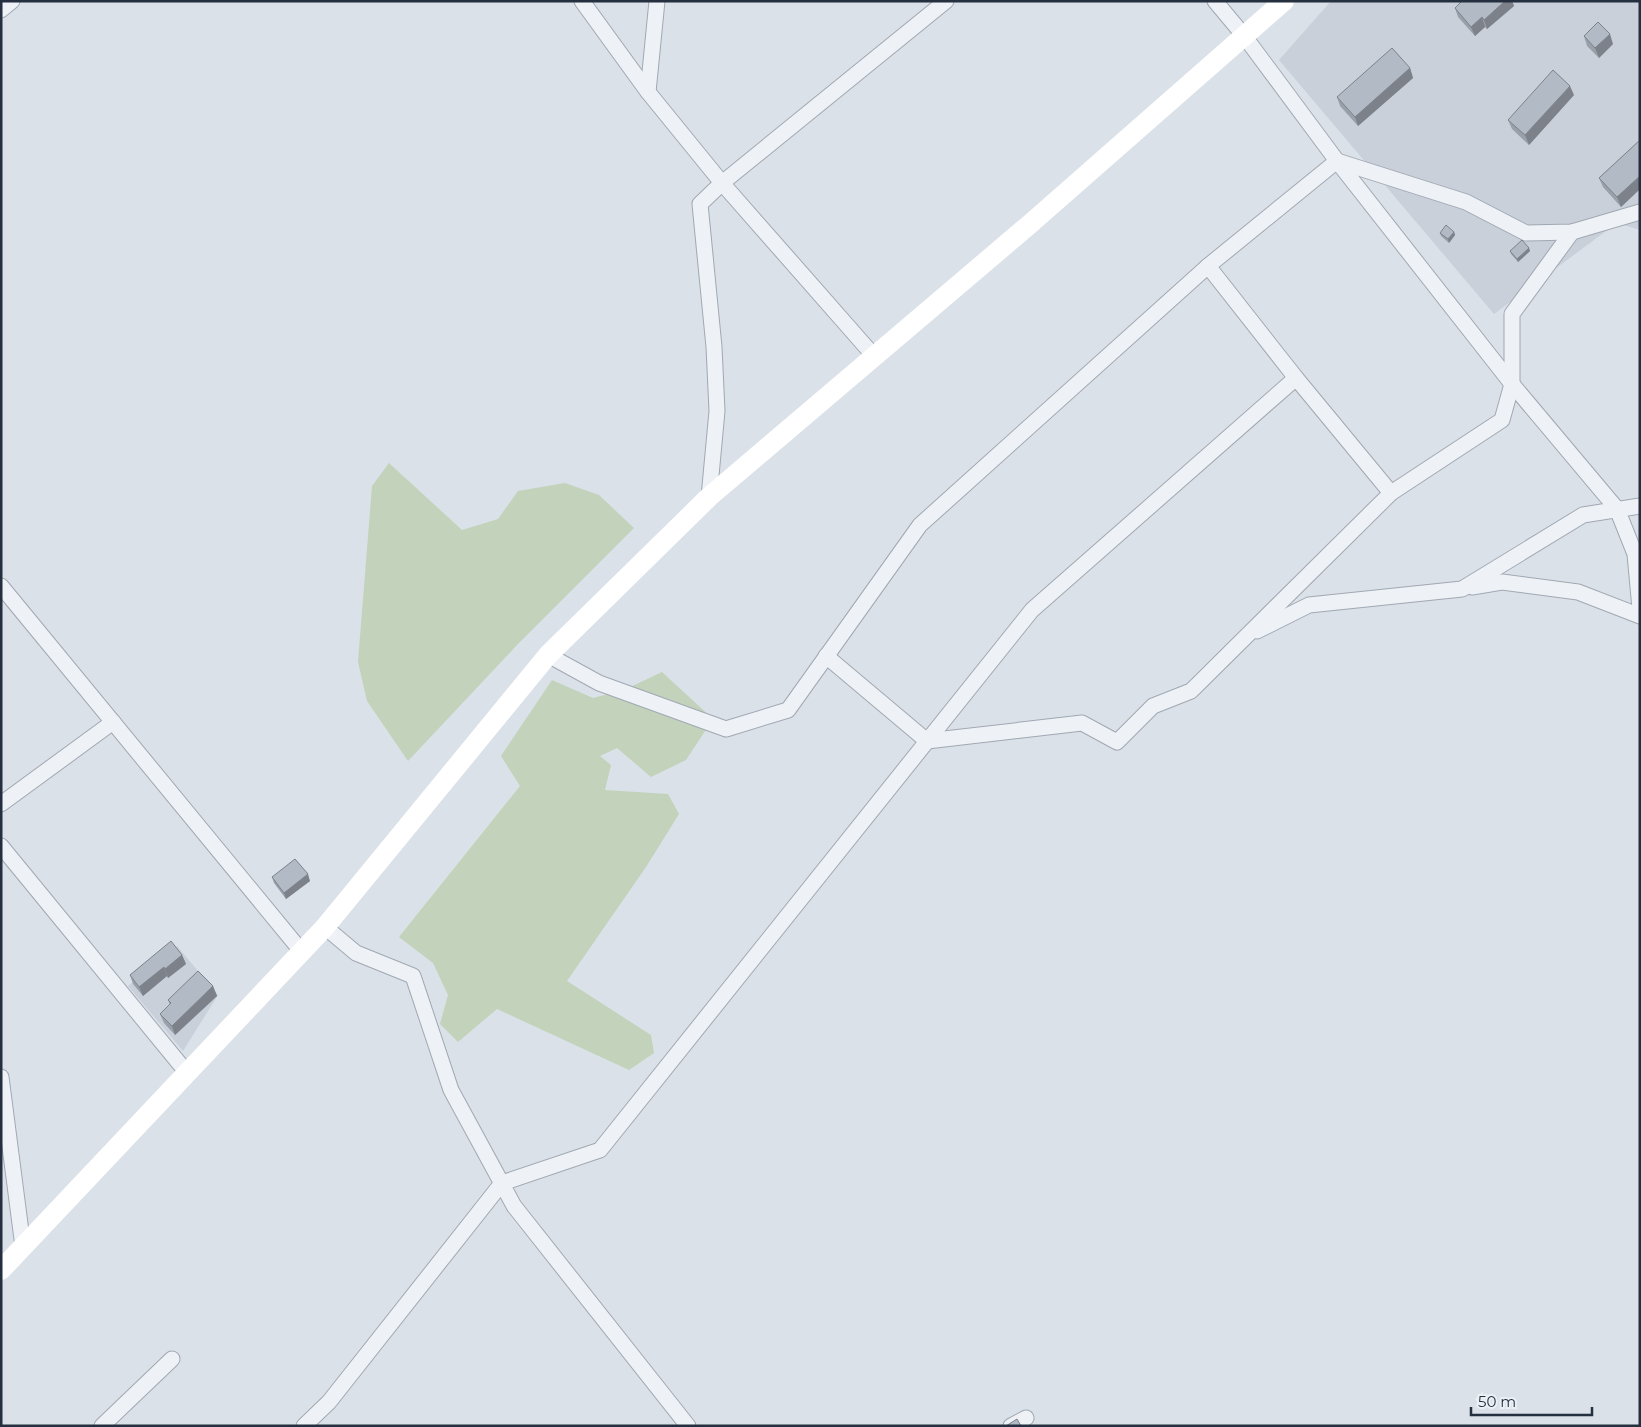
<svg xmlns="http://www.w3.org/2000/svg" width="1641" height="1427" font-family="Montserrat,sans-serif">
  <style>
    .built { fill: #c9d0da }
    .green { fill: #c2d2bb }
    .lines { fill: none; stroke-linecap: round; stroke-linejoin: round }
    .street-casing { stroke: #a0a8b2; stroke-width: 17 }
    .street { stroke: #eef1f6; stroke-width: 15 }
    .secondary { stroke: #fff; stroke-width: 20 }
    .wall { fill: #99a0a9 }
    .shaded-wall { fill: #7d828a }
    .building { fill: #b2bac5; stroke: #7d828a }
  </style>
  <rect width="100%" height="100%" fill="#dbe1e8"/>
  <g class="built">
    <path d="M1331,1H1640V230L1617,223L1494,314L1279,60Z"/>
    <path d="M177,946L218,995L183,1051L128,986Z"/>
  </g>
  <g class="green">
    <path d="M389,463L462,530L498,519L518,491L565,483L599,495L634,528L518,644L408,761L367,701L358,662L372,486Z"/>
    <path d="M662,672L713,719L686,760L651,777L617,748L600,756L611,765L605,790L668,794L679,814L646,867L567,981L651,1035L654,1053L629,1070L497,1009L458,1042L440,1024L448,995L433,963L399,937L520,786L501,756L552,680L593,698L624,690Z"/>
  </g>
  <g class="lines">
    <defs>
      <g id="street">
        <path d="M582,1L648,92L722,183L874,356"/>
        <path d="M1215,1L1245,37L1337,161L1512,384L1617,509L1635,554L1640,609"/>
        <path d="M1,10L12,1"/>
        <path d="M648,92L657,1"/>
        <path d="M1208,266L1296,378L1391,493"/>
        <path d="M709,497L717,411L714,347L700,204L722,183L946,1"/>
        <path d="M1,586L302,952"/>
        <path d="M1472,587L1502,582L1578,592L1640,616"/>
        <path d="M1257,631L1309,605L1462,589L1583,515L1640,506"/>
        <path d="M548,655L599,683L726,729L788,710L920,525L1208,266L1337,161L1466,202L1526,233L1572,232L1640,212"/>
        <path d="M826,656L927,741L1082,723L1117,742L1153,706L1191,691L1391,493L1502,420L1512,384V314L1572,232"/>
        <path d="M1,804L113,722"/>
        <path d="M1,846L188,1074"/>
        <path d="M325,927L356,953L413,976L451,1090L514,1206L688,1426"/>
        <path d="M1,1077L23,1247"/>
        <path d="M102,1426L172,1359"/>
        <path d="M304,1426L329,1402L502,1183L600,1150L1032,610L1296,378"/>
        <path d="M1011,1426L1026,1418"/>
      </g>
    </defs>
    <use href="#street" class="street-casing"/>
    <use href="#street" class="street"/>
    <path class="secondary" d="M1,1270L325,927L548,655L709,497L1030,224L1284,1"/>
  </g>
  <g class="wall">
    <path d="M1462,1H1512L1514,6L1487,29L1485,27L1475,36L1458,17L1455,8Z"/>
    <path d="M1584,36L1613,44L1599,58L1587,46Z"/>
    <path d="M1410,68L1413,78L1358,126L1340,106L1337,97Z"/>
    <path d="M1574,95L1529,145L1512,129L1508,120Z"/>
    <path d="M1640,140V189L1621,207L1603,187L1599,178Z"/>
    <path d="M1454,232L1455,235L1449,243L1441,236L1440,233Z"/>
    <path d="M1529,248L1530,251L1518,262L1511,254L1510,251Z"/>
    <path d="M272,877L310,881L286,899L274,883Z"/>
    <path d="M182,955L186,964L168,978L167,976L143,996L133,984L130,975Z"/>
    <path d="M213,986L217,996L175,1035L164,1023L160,1014L170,1005L168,1000Z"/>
  </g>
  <g class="shaded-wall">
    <path d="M1505,1H1512L1514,6L1487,29L1484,20Z"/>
    <path d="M1482,17L1485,27L1475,36L1471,27Z"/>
    <path d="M1610,34L1613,44L1599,58L1595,48Z"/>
    <path d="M1410,68L1413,78L1358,126L1355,117Z"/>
    <path d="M1570,86L1574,95L1529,145L1525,135Z"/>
    <path d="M1640,176V189L1621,207L1617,197Z"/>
    <path d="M1454,232L1455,235L1449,243L1448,239Z"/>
    <path d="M1529,248L1530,251L1518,262L1517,259Z"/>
    <path d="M308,874L310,881L286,899L284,893Z"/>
    <path d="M182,955L186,964L168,978L165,969Z"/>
    <path d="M164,967L167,976L143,996L139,987Z"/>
    <path d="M213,986L217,996L175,1035L172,1026Z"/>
  </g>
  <g class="building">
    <path d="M1462,1H1505L1484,20L1482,17L1471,27L1455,8Z"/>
    <path d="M1598,22L1610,34L1595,48L1584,36Z"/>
    <path d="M1392,48L1410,68L1355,117L1337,97Z"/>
    <path d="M1553,70L1570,86L1525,135L1508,120Z"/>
    <path d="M1640,140V176L1617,197L1599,178Z"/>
    <path d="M1446,225L1454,232L1448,239L1440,233Z"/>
    <path d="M1522,240L1529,248L1517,259L1510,251Z"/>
    <path d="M295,859L308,874L284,893L272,877Z"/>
    <path d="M171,941L182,955L165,969L164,967L139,987L130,975Z"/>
    <path d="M198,971L213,986L172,1026L160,1014L171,1003L168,1000Z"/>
    <path d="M1017,1419L1021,1426H1006Z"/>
  </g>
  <rect width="1641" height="1427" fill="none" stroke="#242f3f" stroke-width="5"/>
  <path d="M1471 1407v8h121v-8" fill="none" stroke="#242f3f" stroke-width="2.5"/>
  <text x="1478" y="1407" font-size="15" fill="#242f3f" stroke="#ebf0f5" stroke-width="4" paint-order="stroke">50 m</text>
</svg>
